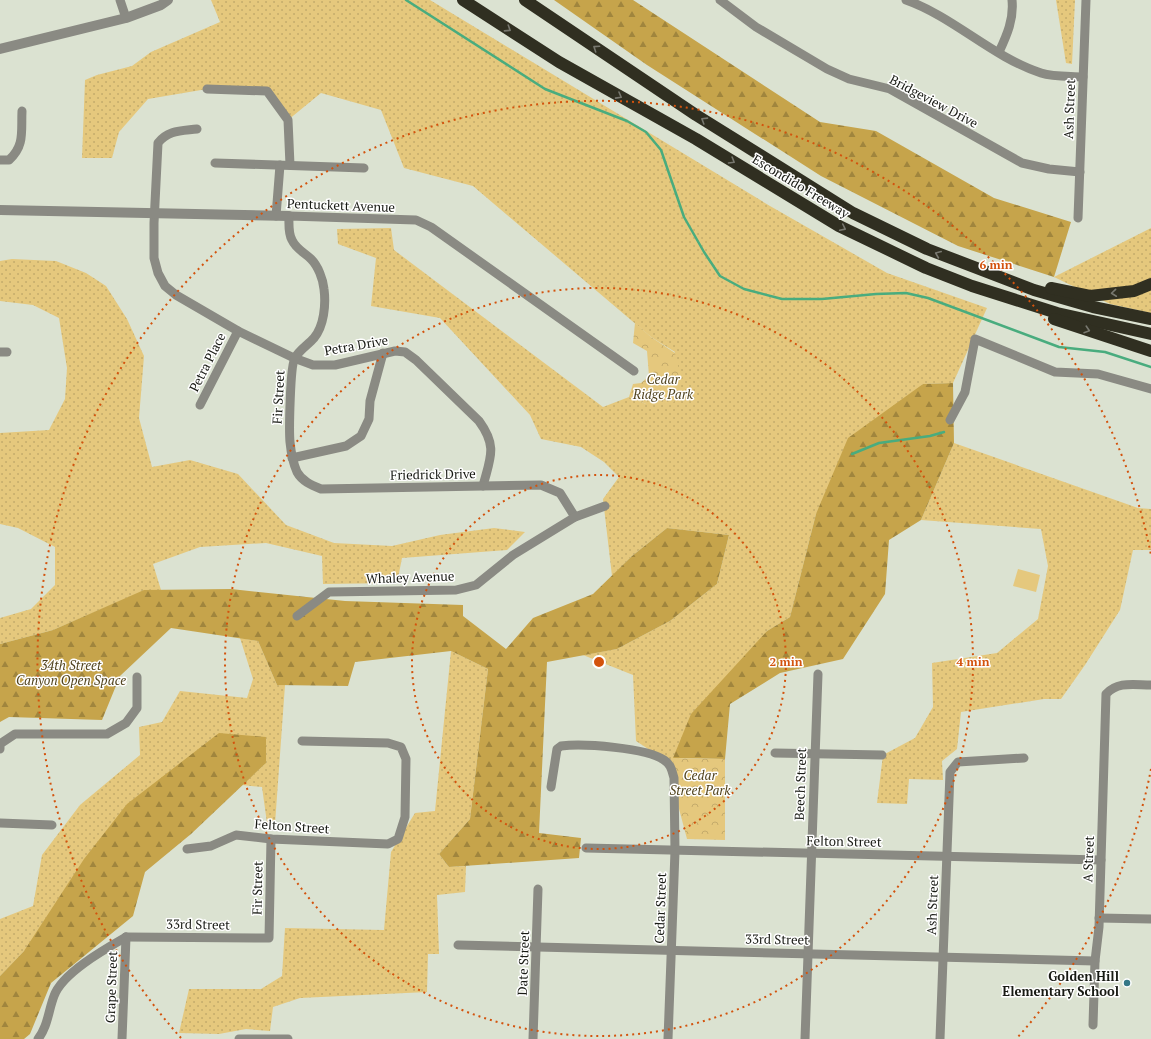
<svg xmlns="http://www.w3.org/2000/svg" width="1151" height="1039" font-family="'PT Serif',serif">
  <style>
    .grass { fill: url(#grass-dots) }
    .forest { fill: url(#forest-firs) }
    .park { fill: url(#park-crowns) }
    .pitch { fill: #e5c87d }
    .lines { fill: none; stroke-linecap: round; stroke-linejoin: round }
    .stream { stroke: #49ac7e; stroke-width: 2.5 }
    .minor { stroke: #8a8a83; stroke-width: 9 }
    .tertiary { stroke: #8a8a83; stroke-width: 10 }
    .motorway { stroke: #302f21; stroke-width: 12 }
    .oneway { stroke: #78786f }
    .ring { fill: none; stroke: #d3530d; stroke-width: 2; stroke-dasharray: 2 4 }
    .poi-dot { fill: #337786; stroke: #fff; stroke-width: 1.5 }
    .labels { text-anchor: middle; stroke-width: 3; stroke-linejoin: round; paint-order: stroke }
    .street-label { font-size: 13px; fill: #181a14; stroke: #fff }
    .park-label { font-size: 13px; font-style: italic; fill: #51431d; stroke: #fff }
    .poi-label { font-size: 13px; font-weight: bold; fill: #181a14; stroke: #fff; text-anchor: end }
    .centre { fill: #d3530d; stroke: #fff; stroke-width: 2 }
    .ring-label { font-size: 12px; text-anchor: middle; font-weight: bold; fill: #d3530d; stroke: #fff; stroke-width: 3; stroke-linejoin: round; paint-order: stroke }
  </style>
  <defs>
    <pattern id="grass-dots" width="8" height="8" patternUnits="userSpaceOnUse"><rect width="8" height="8" fill="#e5c87d"/><path d="M2 2h.1M6 6h.1" fill="none" stroke="#c4ab6b" stroke-width="1.8" stroke-linecap="round"/></pattern>
    <pattern id="forest-firs" width="22" height="20" patternUnits="userSpaceOnUse"><rect width="22" height="20" fill="#c6a44b"/><path d="M5 1l3.5 6h-7zM16 11l3.5 6h-7z" fill="#a0853d"/></pattern>
    <pattern id="park-crowns" width="20" height="18" patternUnits="userSpaceOnUse"><rect width="20" height="18" fill="#e5c87d"/><path d="M2 6a3 3 0 1 1 6 0M12 15a3 3 0 1 1 6 0" fill="none" stroke="#c4ab6b"/></pattern>
  </defs>
  <rect width="100%" height="100%" fill="#dbe2d1"/>
  <g class="grass">
    <path d="M211,0H430L770,206L887,273L987,308L953,383L923,384L816,514L790,617L767,631L674,766L636,741L633,675L583,655L617,649L670,621L717,584L729,535L667,528L632,556L612,576L603,499L619,477L604,462L581,447L541,439L530,415L440,318L371,306L376,258L338,244L337,229L391,228L394,250L603,407L629,397L646,404L675,352L651,337L473,186L404,168L381,110L321,93L288,120L267,91L207,89L148,99L119,132L112,158H82L85,80L97,75L132,66L151,52L220,22Z"/>
    <path d="M1056,0H1075L1072,64L1066,63Z"/>
    <path d="M1151,228V313L1110,304L1054,277Z"/>
    <path d="M12,259L56,261L86,273L106,286L127,319L144,356L139,418L152,467L190,460L238,474L286,525L334,543L392,546L440,535L494,528L525,532L507,550L402,558L397,583L323,584L322,556L266,543L200,547L153,564L161,590L144,591L53,630L0,644V618L31,609L55,585V547L18,528L0,524V433L49,430L65,399L67,368L59,318L33,305L0,301V261Z"/>
    <path d="M954,443L1138,508L1151,509V550H1133L1120,610L1085,665L1061,699H1044L961,712L957,749L942,761L943,780L909,779L907,804L877,803L883,755L915,738L933,707L932,663L997,653L1038,619L1048,566L1041,529L921,520Z"/>
    <path d="M240,638L258,641L277,685H285L275,824L267,823L262,787L242,785L266,763L24,951L0,976V919L33,906L42,855L80,805L140,755L139,727L162,722L180,691L247,698L253,679Z"/>
    <path d="M451,651L488,669L470,819L439,854L449,867L466,866L465,892L437,895L439,954H428L427,992L300,998L273,1007L270,1031L246,1029L219,1034L179,1033L189,989H261L282,976L285,928L384,930L391,852L415,813L435,811Z"/>
  </g>
  <g class="forest">
    <path d="M554,0H633L820,122L876,131L994,198L1071,222L1054,277L958,246L821,176L647,65Z"/>
    <path d="M953,383L954,443L921,520L889,540L885,594L843,659L780,673L730,704L725,759L673,758L691,714L767,631L790,617L816,514L848,438L923,384Z"/>
    <path d="M667,528L729,535L717,584L670,621L617,649L547,662L539,833L581,838L579,858L449,867L439,854L470,819L488,669L451,651L355,662L348,686L277,685L258,641L171,628L120,676L102,720L9,717L0,722V644L53,630L144,590L231,589L345,601L463,605V616L506,649L533,618L593,594L632,556Z"/>
    <path d="M219,733L266,737V763L191,834L145,872L133,916L51,983L30,1034L24,1039H0V976L24,951L84,859L127,804Z"/>
  </g>
  <g class="park">
    <path d="M635,323L651,337L675,353C679,372 686,387 672,404H646L629,397L633,384L641,383L649,376L647,351L633,343Z"/>
    <path d="M673,758L725,759V840L687,839L678,805Z"/>
  </g>
  <path class="pitch" d="M1018,569L1040,575L1036,592L1013,586Z"/>
  <g class="lines">
    <g class="stream">
      <path d="M406,0L545,89L627,121L646,132L661,150L684,217L704,252L720,276L744,289L782,299H822L876,294L906,293L928,298L1059,347L1105,352L1151,367"/>
      <path d="M852,454L879,443L930,436L944,432"/>
    </g>
    <g class="minor">
      <path d="M120,0L126,18"/>
      <path d="M720,0L756,27L827,69L849,79L890,89L1022,163L1049,169L1080,172"/>
      <path d="M906,0C954,17 992,57 1041,73C1054,77 1069,76 1083,77"/>
      <path d="M999,52C1007,35 1014,19 1012,0"/>
      <path d="M207,89L267,91L288,120L290,165"/>
      <path d="M197,129C181,131 168,130 158,143L154,223V258L158,273L165,286L176,295L238,331L294,358L313,365H335L395,351L405,352L416,360L479,421C498,447 490,458 483,486"/>
      <path d="M0,160H9C25,146 21,131 22,111"/>
      <path d="M215,163L364,168"/>
      <path d="M276,216L280,165"/>
      <path d="M1078,218L1086,0"/>
      <path d="M0,352H7"/>
      <path d="M200,405L238,331"/>
      <path d="M950,420L965,392L975,339L1055,372L1098,374L1151,389"/>
      <path d="M292,458L346,446L361,436L369,419L370,401L383,353"/>
      <path d="M575,517L560,493L541,485L321,489C311,485 302,481 297,472C293,463 291,452 290,442C289,431 290,365 295,358C299,350 308,345 314,338C324,326 326,305 324,289C323,279 318,266 311,259C305,253 296,249 292,240C288,233 289,224 289,216L416,220L431,227L634,371"/>
      <path d="M297,616L329,592L456,590L476,585L513,555L575,517L605,506"/>
      <path d="M0,749V744L15,734H107L126,723L137,708V677"/>
      <path d="M775,753L882,755"/>
      <path d="M551,787L557,749L561,746C583,743 647,748 664,760C671,764 672,771 674,778L675,851L668,1039"/>
      <path d="M0,823L52,825"/>
      <path d="M586,848L1101,860"/>
      <path d="M187,849L211,846L236,835L271,839L388,844L398,839L405,817L406,759L401,747L388,743L302,741"/>
      <path d="M1099,918L1151,919"/>
      <path d="M126,937L269,938L271,839"/>
      <path d="M458,945L1095,961"/>
      <path d="M1093,1025L1095,961L1099,927L1106,694C1118,681 1134,685 1151,685"/>
      <path d="M38,1039C48,1026 48,1012 54,996C62,973 105,949 126,937"/>
      <path d="M122,1039L126,937"/>
      <path d="M239,1039H288"/>
      <path d="M533,1039L538,889"/>
      <path d="M805,1039L818,674"/>
      <path d="M940,1039L950,772L958,762L1024,758"/>
    </g>
    <g class="tertiary">
      <path d="M0,49L126,18L161,5L168,0"/>
      <path d="M0,210L289,216"/>
    </g>
    <g class="motorway">
      <path d="M463,0L559,62L696,139L839,226L926,268L972,286L1057,313L1151,334"/>
      <path d="M525,0L696,115L853,213L927,249L1034,290L1093,307L1151,319"/>
      <path d="M1051,288L1090,296L1134,291L1151,284"/>
      <path d="M1054,319L1151,351"/>
    </g>
  </g>
  <defs><path id="oneway-chevron" d="M-2-3.5L2.5 0L-2 3.5" fill="none" stroke-width="1.6" stroke-linecap="round" stroke-linejoin="round"/></defs>
  <g class="oneway">
    <use href="#oneway-chevron" transform="translate(508 29) rotate(33)"/>
    <use href="#oneway-chevron" transform="translate(596 48) rotate(-146)"/>
    <use href="#oneway-chevron" transform="translate(619 96) rotate(29)"/>
    <use href="#oneway-chevron" transform="translate(704 120) rotate(-148)"/>
    <use href="#oneway-chevron" transform="translate(732 161) rotate(31)"/>
    <use href="#oneway-chevron" transform="translate(843 228) rotate(26)"/>
    <use href="#oneway-chevron" transform="translate(938 254) rotate(-157)"/>
    <use href="#oneway-chevron" transform="translate(1114 293) rotate(174)"/>
    <use href="#oneway-chevron" transform="translate(1087 330) rotate(18)"/>
  </g>
  <g class="ring">
    <circle cx="599" cy="662" r="187"/>
    <circle cx="599" cy="662" r="374"/>
    <path d="M1151 769A562 562 0 0 1 1017 1038M181 1038A562 562 0 1 1 1151 555"/>
  </g>
  <circle class="poi-dot" cx="1127" cy="983" r="4"/>
  <g class="labels">
    <g class="street-label">
      <text transform="translate(934 101) rotate(28)" y="5">Bridgeview Drive</text>
      <text transform="translate(1069 109) rotate(-88)" y="5">Ash Street</text>
      <text transform="translate(801 186) rotate(31)" y="5">Escondido Freeway</text>
      <text transform="translate(341 205) rotate(2)" y="5">Pentuckett Avenue</text>
      <text transform="translate(356 345) rotate(-10)" y="5">Petra Drive</text>
      <text transform="translate(207 362) rotate(-63)" y="5">Petra Place</text>
      <text transform="translate(278 397) rotate(-87)" y="5">Fir Street</text>
      <text transform="translate(433 474) rotate(-1)" y="5">Friedrick Drive</text>
      <text transform="translate(410 577) rotate(-2)" y="5">Whaley Avenue</text>
      <text transform="translate(800 784) rotate(-88)" y="5">Beech Street</text>
      <text transform="translate(292 826) rotate(4)" y="5">Felton Street</text>
      <text transform="translate(844 841) rotate(1)" y="5">Felton Street</text>
      <text transform="translate(1088 859) rotate(-88)" y="5">A Street</text>
      <text transform="translate(257 888) rotate(-89)" y="5">Fir Street</text>
      <text transform="translate(932 905) rotate(-88)" y="5">Ash Street</text>
      <text transform="translate(660 908) rotate(-88)" y="5">Cedar Street</text>
      <text transform="translate(198 924) rotate(1)" y="5">33rd Street</text>
      <text transform="translate(777 939) rotate(1)" y="5">33rd Street</text>
      <text transform="translate(523 963) rotate(-88)" y="5">Date Street</text>
      <text transform="translate(111 987) rotate(-88)" y="5">Grape Street</text>
    </g>
    <g class="park-label">
      <text x="663" y="384">Cedar<tspan x="663" dy="15">Ridge Park</tspan></text>
      <text x="71" y="670">34th Street<tspan x="71" dy="15">Canyon Open Space</tspan></text>
      <text x="700" y="780">Cedar<tspan x="700" dy="15">Street Park</tspan></text>
    </g>
    <g class="poi-label">
      <text x="1119" y="981">Golden Hill<tspan x="1119" dy="15">Elementary School</tspan></text>
    </g>
  </g>
  <circle cx="599" cy="662" r="6" class="centre"/>
  <g class="ring-label">
    <text x="996" y="269">6 min</text>
    <text x="786" y="666">2 min</text>
    <text x="973" y="666">4 min</text>
  </g>
</svg>
